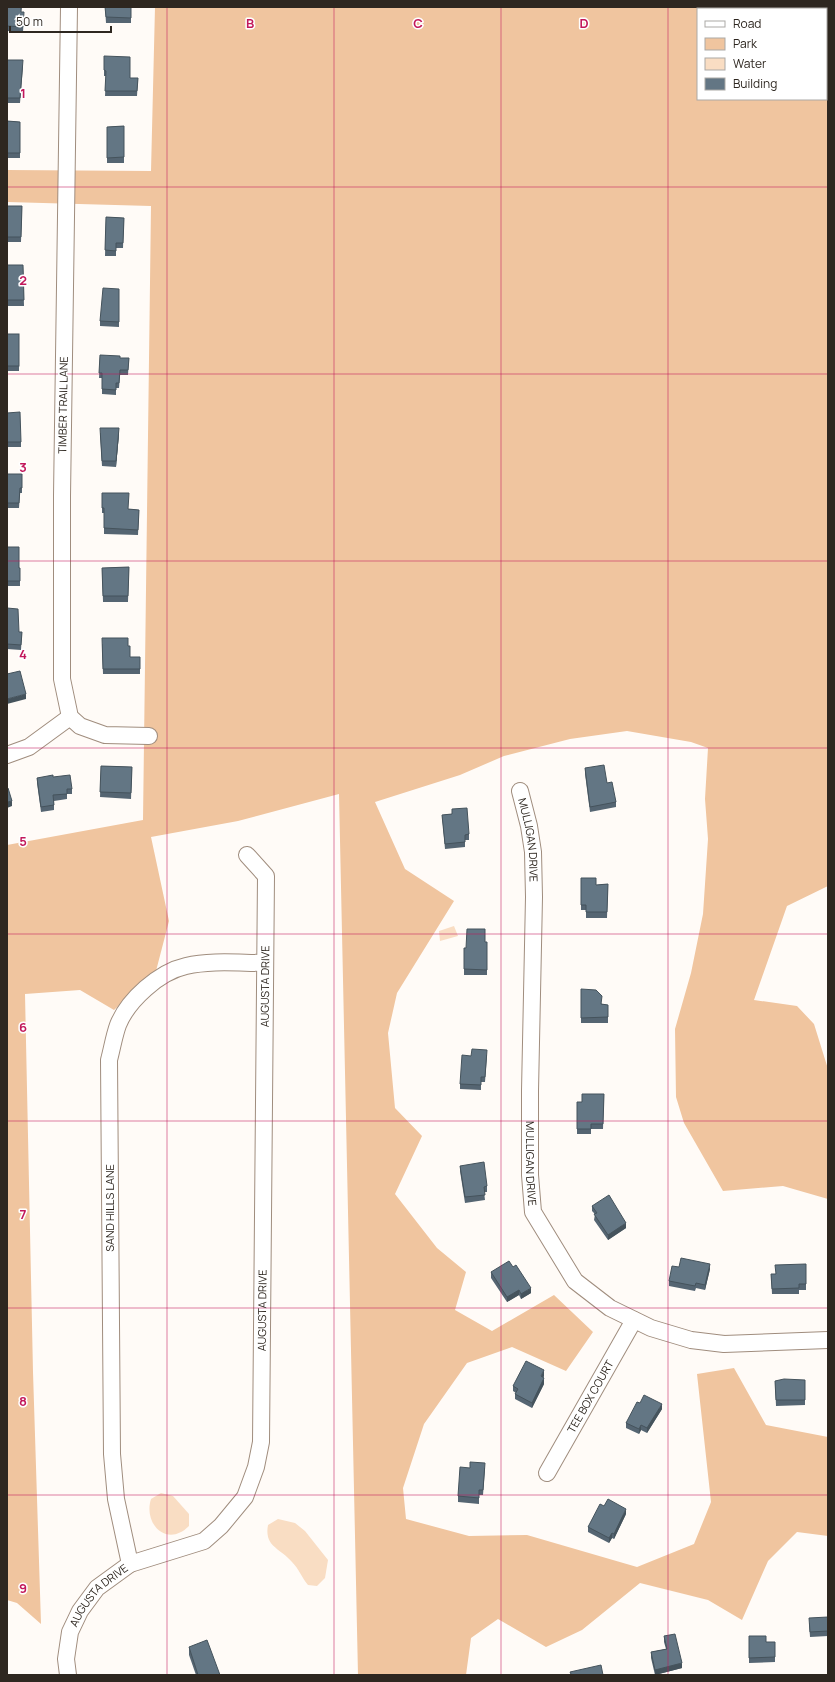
<svg xmlns="http://www.w3.org/2000/svg" width="835" height="1682" font-family="Manrope,sans-serif">
  <style>
    .green { fill: #f0c59f }
    .water { fill: #f9ddc3 }
    .lines { fill: none; stroke-linecap: round; stroke-linejoin: round }
    .minor-casing { stroke: #a08d7e; stroke-width: 18 }
    .minor { stroke: #fff; stroke-width: 16 }
    .wall { fill: #556572 }
    .shaded-wall { fill: #45535c }
    .building { fill: #637684; stroke: #45535c }
    .grid { fill: none; stroke: #c2185b; stroke-width: 1; stroke-opacity: 0.55 }
    .labels { text-anchor: middle; stroke-width: 3; stroke-linejoin: round; paint-order: stroke }
    .street-label { font-size: 11px; fill: #2e2720; stroke: #fff }
    .grid-label { font-size: 13px; text-anchor: middle; font-weight: bold; fill: #c2185b; stroke: #fff; stroke-width: 3; stroke-linejoin: round; paint-order: stroke }
  </style>
  <rect width="100%" height="100%" fill="#fffbf7"/>
  <path class="green" d="M155,7H756L758,9H698V99H826V89L828,90V886L787,906L754,1000L797,1006L814,1024L828,1069V1199L783,1186L723,1191L684,1123L676,1097L675,1029L691,973L703,914L708,839L705,799L708,748L691,742L627,731L570,739L504,756L460,775L375,802L405,869L454,901L397,993L388,1033L395,1108L422,1136L395,1194L437,1248L466,1272L455,1310L492,1331L554,1295L593,1332L566,1371L512,1347L467,1363L424,1424L403,1488L406,1519L469,1536L527,1535L637,1567L694,1544L711,1502L697,1374L734,1368L766,1425L828,1437V1536L797,1532L768,1561L742,1620L708,1600L640,1583L582,1630L546,1647L498,1619L471,1638L466,1675H358L339,794L238,821L151,837L169,921L156,971L114,1010L80,990L25,994L33,1372L41,1624L17,1603L7,1600V845L143,820L151,206L7,202V170L151,171Z"/>
  <g class="water">
    <path d="M454,926L458,936L440,941L439,931Z"/>
    <path d="M161,1493L173,1496L189,1514V1526C167,1548 143,1524 151,1499Z"/>
    <path d="M278,1519L295,1523L305,1531L328,1560L325,1578L317,1586L308,1585C302,1578 299,1569 292,1562C280,1548 264,1547 268,1525Z"/>
  </g>
  <g class="lines">
    <defs>
      <g id="minor">
        <path d="M69,7L62,496V679L70,717L80,726L105,735L149,736"/>
        <path d="M7,755L29,747L70,717"/>
        <path id="s1" d="M520,791L529,826L533,852L534,897L530,1091V1175L533,1212L575,1281L610,1308L651,1328L691,1340L724,1344L828,1340"/>
        <path id="s2" d="M547,1473L634,1320"/>
        <path d="M130,1564L116,1499L112,1454L109,1060C112,1049 114,1036 118,1025C128,1000 159,972 186,966C211,960 239,963 265,963"/>
        <path id="s3" d="M68,1675L66,1659L70,1632L80,1611L97,1588L130,1564L204,1541L221,1526L245,1497L256,1467L261,1442L266,876L247,855"/>
      </g>
    </defs>
    <use href="#minor" class="minor-casing"/>
    <use href="#minor" class="minor"/>
  </g>
  <g class="wall">
    <path d="M7,7H22L21,12L24,17L23,32L7,31Z"/>
    <path d="M105,7H131V23H106Z"/>
    <path d="M104,56L130,78H138L137,96H105L106,76H104Z"/>
    <path d="M7,60L23,66L20,103H7Z"/>
    <path d="M7,121L20,122V158H7Z"/>
    <path d="M124,126V163H107V127Z"/>
    <path d="M7,206H22L21,242H7Z"/>
    <path d="M106,217L124,218L123,248H116V256H105Z"/>
    <path d="M7,265H23L24,306H7Z"/>
    <path d="M119,289V327L100,326V321Z"/>
    <rect x="7" y="334" width="12" height="37"/>
    <path d="M100,355L120,358H129L128,375H120L119,388H116V395L102,394V378H99Z"/>
    <path d="M7,413L21,442V447H7Z"/>
    <path d="M100,433L119,434L116,467L102,466Z"/>
    <path d="M7,474H22V493H20L19,508H7Z"/>
    <path d="M102,493L128,509L139,510L138,535L104,534V513H102Z"/>
    <path d="M7,547L19,568H20V586H7Z"/>
    <path d="M129,567L128,602H103L102,568Z"/>
    <path d="M7,608L19,632H22L21,650L7,649Z"/>
    <path d="M102,644L128,646L130,657H140V674H103Z"/>
    <path d="M101,766L132,767L131,799L100,797Z"/>
    <path d="M585,768L607,783L616,802V807L590,812L585,774Z"/>
    <path d="M53,777L72,789V794H67V799L54,801V810L41,812L37,783V778Z"/>
    <path d="M452,809L469,834V840H465V847L445,849L442,815L452,814Z"/>
    <path d="M581,878L596,885L608,884L607,918H586V910H581Z"/>
    <path d="M485,942H487V975H464V948H466Z"/>
    <path d="M581,989L602,1004L608,1005V1023H581Z"/>
    <path d="M487,1055L485,1082H481V1090L460,1089V1084L471,1056Z"/>
    <path d="M604,1094L603,1129H591V1134H577V1102H582Z"/>
    <path d="M460,1166L487,1186V1192H484L485,1200L465,1203L460,1171Z"/>
    <path d="M592,1206L626,1228L608,1240L594,1220L595,1214L592,1211Z"/>
    <path d="M806,1264V1290H799V1294H772L771,1274H775Z"/>
    <path d="M679,1267L710,1269L705,1290L696,1288L695,1291L669,1286V1281Z"/>
    <path d="M491,1272L531,1293L521,1299L519,1295L507,1302L491,1278Z"/>
    <path d="M544,1376L543,1378L544,1384L532,1408L515,1399V1394L516,1393L513,1391V1386Z"/>
    <path d="M805,1380V1405L776,1406L775,1381Z"/>
    <path d="M640,1403L662,1409L647,1433L641,1430L639,1434L626,1428V1423Z"/>
    <path d="M470,1468H485L483,1495H479V1504L458,1502V1496Z"/>
    <path d="M626,1514L614,1539L612,1538L609,1543L588,1532V1527Z"/>
    <path d="M828,1617V1636L810,1637L809,1623Z"/>
    <path d="M664,1636L682,1668L655,1675L651,1658V1652L666,1649L664,1642Z"/>
    <path d="M749,1636L766,1642H775V1662L749,1663Z"/>
    <path d="M189,1647L220,1675H196L189,1655Z"/>
  </g>
  <g class="shaded-wall">
    <path d="M119,428V434L116,467V461Z"/>
    <path d="M26,694V699L7,704V699Z"/>
    <path d="M12,801V806L7,808V802Z"/>
    <path d="M626,1223V1228L608,1240V1235Z"/>
    <path d="M710,1264V1269L705,1290V1285Z"/>
    <path d="M531,1288V1293L521,1299V1294Z"/>
    <path d="M519,1290V1295L507,1302V1297Z"/>
    <path d="M544,1370V1376L541,1382V1376Z"/>
    <path d="M544,1378V1384L532,1408V1403Z"/>
    <path d="M662,1404V1409L647,1433V1428Z"/>
    <path d="M641,1425V1430L639,1434V1429Z"/>
    <path d="M626,1509V1514L614,1539V1534Z"/>
    <path d="M612,1533V1538L609,1543V1538Z"/>
    <path d="M682,1663V1668L655,1675V1670Z"/>
  </g>
  <g class="building">
    <path d="M7,7H21V12H24L23,27L7,26Z"/>
    <path d="M105,7H131V18L106,17Z"/>
    <path d="M104,56L130,57V78H138L137,91H105L106,71L104,70Z"/>
    <path d="M7,60H23L20,98H7Z"/>
    <path d="M7,121L20,122V153H7Z"/>
    <path d="M124,126V157L107,158V127Z"/>
    <path d="M7,206H22L21,237H7Z"/>
    <path d="M106,217L124,218L123,243H116V251L105,250Z"/>
    <path d="M7,265H23L24,300H7Z"/>
    <path d="M103,288L119,289V322L100,321Z"/>
    <rect x="7" y="334" width="12" height="32"/>
    <path d="M100,355L120,356V358H129L128,370H120L119,383H116V390L102,389V373H99Z"/>
    <path d="M20,412L21,442H7V413Z"/>
    <path d="M100,428H119L116,461H102Z"/>
    <path d="M7,474H22V488H20L19,503H7Z"/>
    <path d="M102,493H129L128,509L139,510L138,530L104,528V508H102Z"/>
    <path d="M7,547H19V568H20V581H7Z"/>
    <path d="M129,567L128,596H103L102,568Z"/>
    <path d="M7,608L18,609L19,632H22L21,645L7,644Z"/>
    <path d="M102,638H128V646H130V657H140V669H103Z"/>
    <path d="M20,671L26,694L7,699V674Z"/>
    <path d="M604,765L607,783L612,782L616,802L590,807L585,768Z"/>
    <path d="M101,766L132,767L131,793L100,792Z"/>
    <path d="M53,775V777L70,775L72,789H67V794L53,795L54,805L41,807L37,778Z"/>
    <path d="M7,788H8L12,801L7,802Z"/>
    <path d="M467,808L469,834L465,835V842L445,844L442,815L452,814V809Z"/>
    <path d="M581,878H596V885L608,884L607,912H586V905H581Z"/>
    <path d="M467,929H485V942H487V970L464,969V948H466Z"/>
    <path d="M581,989L596,990L602,996L601,1004L608,1005V1017L581,1018Z"/>
    <path d="M472,1049L487,1050L485,1077H481V1085L460,1084L462,1055L471,1056Z"/>
    <path d="M582,1094H604L603,1124H591V1129H577V1102H582Z"/>
    <path d="M484,1162L487,1186L484,1187L485,1195L465,1197L460,1166Z"/>
    <path d="M609,1195L626,1223L608,1235L594,1214L597,1213L592,1206Z"/>
    <path d="M681,1258L710,1264L705,1285L696,1283L695,1286L669,1281L672,1266L679,1267Z"/>
    <path d="M509,1261L513,1267L516,1265L531,1288L521,1294L519,1290L507,1297L491,1272Z"/>
    <path d="M806,1264V1284H799V1288L772,1289L771,1274H776L775,1265Z"/>
    <path d="M526,1361L544,1370L541,1376L544,1378L532,1403L515,1394L518,1389L513,1386Z"/>
    <path d="M784,1379L805,1380V1400H776L775,1381Z"/>
    <path d="M644,1395L662,1404L647,1428L641,1425L639,1429L626,1423L637,1402L640,1403Z"/>
    <path d="M470,1462L485,1463L483,1490H479V1498L458,1496L460,1467L470,1468Z"/>
    <path d="M608,1499L626,1509L614,1534L612,1533L609,1538L588,1527L600,1504L604,1506Z"/>
    <path d="M828,1617V1631L810,1632L809,1618Z"/>
    <path d="M675,1634L682,1663L655,1670L651,1652L667,1649L664,1636Z"/>
    <path d="M749,1636H766V1642H775V1657L749,1658Z"/>
    <path d="M207,1640L220,1675H198L189,1647Z"/>
    <path d="M601,1665L603,1675H568L571,1674L570,1672Z"/>
  </g>
  <path class="grid" d="M167,7V1675M334,7V1675M501,7V1675M668,7V1675M7,187H828M7,374H828M7,561H828M7,748H828M7,934H828M7,1121H828M7,1308H828M7,1495H828"/>
  <g class="labels">
    <g class="street-label">
      <text transform="translate(63 405) rotate(-89)" y="4">TIMBER TRAIL LANE</text>
      <text dy="4" stroke="none"><textPath href="#s1" startOffset="50">MULLIGAN DRIVE</textPath></text>
      <text dy="4" stroke="none"><textPath href="#s3" startOffset="787">AUGUSTA DRIVE</textPath></text>
      <text dy="4" stroke="none"><textPath href="#s1" startOffset="374">MULLIGAN DRIVE</textPath></text>
      <text transform="translate(110 1208) rotate(-90)" y="4">SAND HILLS LANE</text>
      <text dy="4" stroke="none"><textPath href="#s3" startOffset="463">AUGUSTA DRIVE</textPath></text>
      <text dy="4" stroke="none"><textPath href="#s2" startOffset="88">TEE BOX COURT</textPath></text>
      <text dy="4" stroke="none"><textPath href="#s3" startOffset="91">AUGUSTA DRIVE</textPath></text>
    </g>
  </g>
  <g class="grid-label">
    <text x="250" y="28">B</text>
    <text x="418" y="28">C</text>
    <text x="584" y="28">D</text>
    <text x="23" y="98">1</text>
    <text x="23" y="285">2</text>
    <text x="23" y="472">3</text>
    <text x="23" y="659">4</text>
    <text x="23" y="846">5</text>
    <text x="23" y="1032">6</text>
    <text x="23" y="1219">7</text>
    <text x="23" y="1406">8</text>
    <text x="23" y="1593">9</text>
  </g>
  <rect width="835" height="1682" fill="none" stroke="#2e2720" stroke-width="16"/>
  <rect x="697" y="8" width="130" height="92" fill="#ffffff" stroke="#aba9a6"/>
  <rect x="705" y="21" width="20" height="6" fill="#ffffff" stroke="#aba9a6"/>
  <text x="733" y="28" font-size="12" fill="#2e2720">Road</text>
  <rect x="705" y="38" width="20" height="12" fill="#f0c59f" stroke="#aba9a6"/>
  <text x="733" y="48" font-size="12" fill="#2e2720">Park</text>
  <rect x="705" y="58" width="20" height="12" fill="#f9ddc3" stroke="#aba9a6"/>
  <text x="733" y="68" font-size="12" fill="#2e2720">Water</text>
  <rect x="705" y="78" width="20" height="12" fill="#637684" stroke="#aba9a6"/>
  <text x="733" y="88" font-size="12" fill="#2e2720">Building</text>
  <path d="M10 26v6h101v-6" fill="none" stroke="#2e2720" stroke-width="2"/>
  <text x="16" y="26" font-size="12" fill="#2e2720" stroke="#ffffff" stroke-width="3" paint-order="stroke">50 m</text>
</svg>
